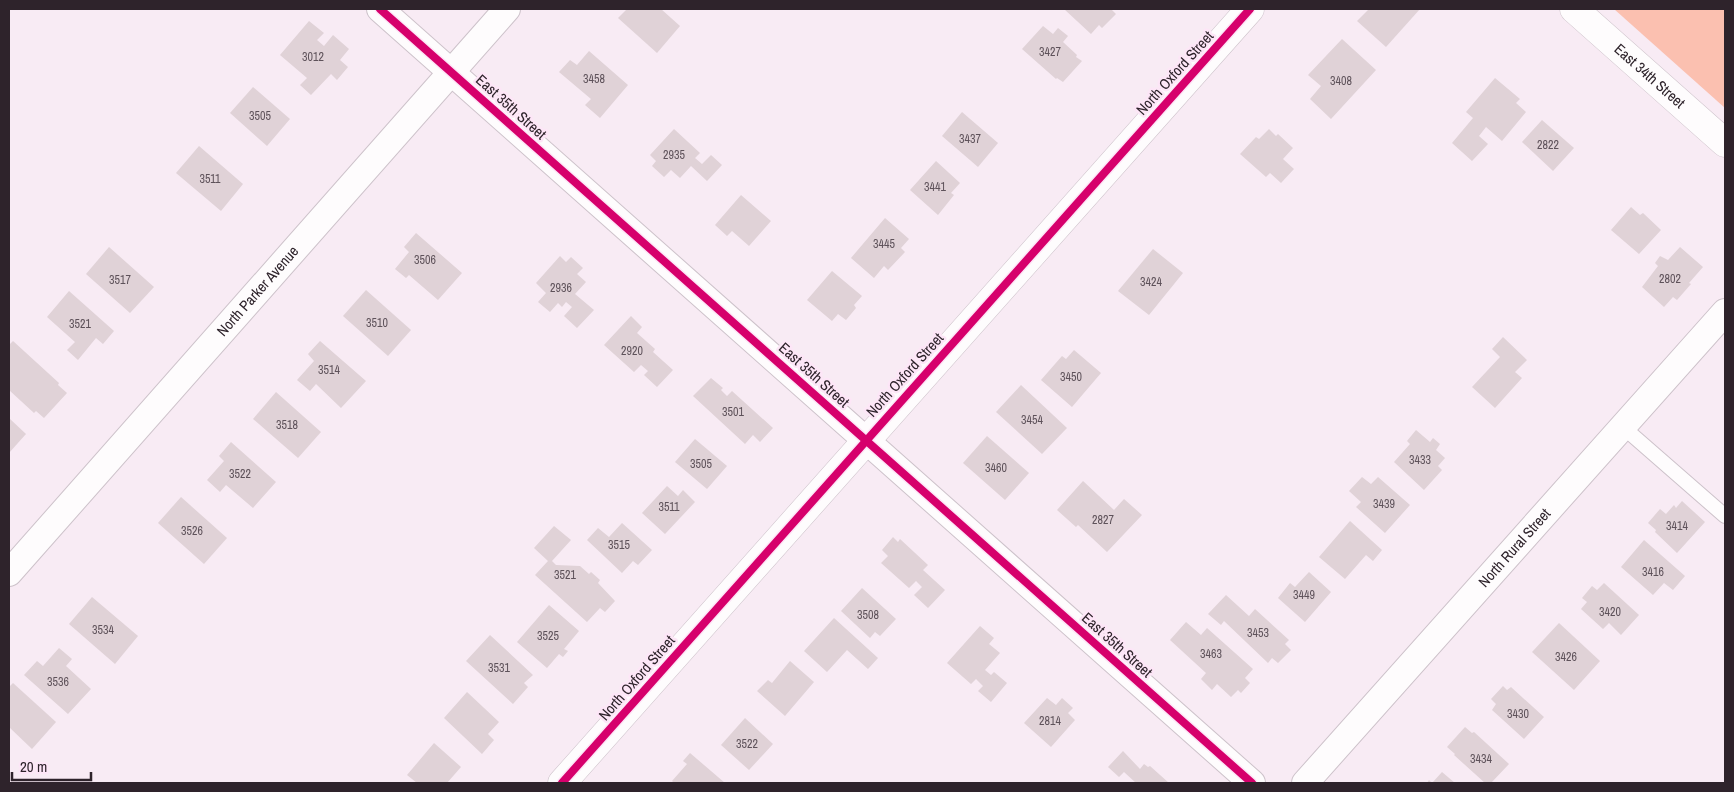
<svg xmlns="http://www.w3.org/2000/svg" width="1734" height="792" font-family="'Archivo Narrow',sans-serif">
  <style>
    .forest { fill: #fbc0b0 }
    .building { fill: #e0d2d7 }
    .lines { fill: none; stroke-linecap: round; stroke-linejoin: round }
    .lane-casing { stroke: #cdc2ca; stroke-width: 16 }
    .street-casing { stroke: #cdc2ca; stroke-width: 28 }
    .secondary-casing { stroke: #cdc2ca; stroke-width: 29 }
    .lane { stroke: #fefcfd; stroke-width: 14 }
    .street { stroke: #fefcfd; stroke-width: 26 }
    .secondary { stroke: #fefcfd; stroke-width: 28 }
    .cycleway-casing { stroke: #fde6f7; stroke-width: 11 }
    .cycleway { stroke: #d6006c; stroke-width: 8 }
    .labels { text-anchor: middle; stroke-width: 5; stroke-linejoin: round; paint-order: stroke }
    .number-label { font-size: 12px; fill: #5e525a }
    .street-label { font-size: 15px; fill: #2e232b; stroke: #fde6f7 }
  </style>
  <rect width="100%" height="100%" fill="#f8ebf4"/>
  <path class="forest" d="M1614,9H1725V108Z"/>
  <g class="building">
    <path d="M627,9H661L680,26L657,53L618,18Z"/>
    <path d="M1064,9H1111L1116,14L1102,28L1099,25L1091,34Z"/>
    <path d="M1369,9H1420L1386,47L1357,21Z"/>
    <path d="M309,21L324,33L317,40L324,46L333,35L349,49L340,60L348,67L337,80L331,74L311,95L300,85L307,78L280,55Z"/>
    <path d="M1043,26L1053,34L1058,28L1068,36L1063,42L1077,55L1076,57L1082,61L1063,82L1057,78L1056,79L1022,49Z"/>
    <path d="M1342,39L1376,70L1331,119L1310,99L1321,86L1308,75Z"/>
    <path d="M589,51L628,85L600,118L585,105L591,99L559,72L570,60L577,65Z"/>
    <path d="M1495,78L1520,99L1516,103L1526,112L1502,141L1486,127L1479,136L1488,144L1472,161L1452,143L1473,118L1466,112Z"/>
    <path d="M253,87L290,119L267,146L230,113Z"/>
    <path d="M962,112L998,143L978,167L942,136Z"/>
    <path d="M1542,120L1574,148L1553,171L1522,142Z"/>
    <path d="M674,129L700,153L695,158L702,164L711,155L722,165L707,181L691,166L680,178L671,170L664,177L652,166L656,161L650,155Z"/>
    <path d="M1269,129L1276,136L1278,134L1293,148L1283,159L1294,169L1281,183L1270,173L1266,177L1240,154L1256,137L1259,139Z"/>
    <path d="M199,146L243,184L221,211L176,173Z"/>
    <path d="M936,161L960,183L951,193L954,195L938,215L910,190Z"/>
    <path d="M741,195L771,221L749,246L732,231L727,236L715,225Z"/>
    <path d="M1631,207L1640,215L1643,213L1661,230L1639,254L1611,230Z"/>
    <path d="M885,218L909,239L901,248L905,252L888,270L884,266L874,278L851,258Z"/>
    <path d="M416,233L462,273L438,300L409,275L406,278L395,269L409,252L404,247Z"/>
    <path d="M109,247L154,287L130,313L86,274Z"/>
    <path d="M1680,247L1703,267L1689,283L1691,284L1677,300L1673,297L1664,307L1642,287L1658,266L1655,263L1660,256L1668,260Z"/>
    <path d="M1153,249L1183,273L1149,315L1118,291Z"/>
    <path d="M560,256L566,262L571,257L583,268L577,274L586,282L575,294L594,310L577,328L564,316L572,307L566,302L562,307L558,303L550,312L538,302L546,293L536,283Z"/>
    <path d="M832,271L862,296L854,305L856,308L846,320L838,314L832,321L807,300Z"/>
    <path d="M366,290L411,330L388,356L343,316Z"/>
    <path d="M69,291L114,331L103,344L96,338L78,360L67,350L75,342L47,317Z"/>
    <path d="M631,316L642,327L637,333L655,349L653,352L673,370L657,387L644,375L648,371L641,365L634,372L604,345Z"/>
    <path d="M1503,337L1527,360L1515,372L1522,378L1495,408L1472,387L1500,357L1492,349Z"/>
    <path d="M13,341L59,383L58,385L67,393L44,418L36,411L34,413L9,390V345Z"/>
    <path d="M320,341L366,381L341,408L316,384L310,391L297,380L314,361L308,354Z"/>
    <path d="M1074,350L1101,373L1072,407L1041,380L1062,356L1066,359Z"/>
    <path d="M711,378L723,388L721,390L727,396L732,391L773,428L760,442L753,435L745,444L693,396Z"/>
    <path d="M1021,385L1067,428L1042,454L996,412Z"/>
    <path d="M276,392L321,432L298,458L253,419Z"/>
    <path d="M9,418L26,434L9,453Z"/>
    <path d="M1416,430L1430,442L1433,438L1440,444L1436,450L1445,458L1438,466L1442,470L1424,490L1394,462L1410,444L1407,441Z"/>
    <path d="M987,436L1029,473L1005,500L963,463Z"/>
    <path d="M695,439L727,466L707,489L675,462Z"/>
    <path d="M231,442L276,482L253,508L226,485L220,492L207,480L224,461L219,456Z"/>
    <path d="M1362,477L1371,484L1378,477L1410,505L1385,533L1356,507L1361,502L1349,491Z"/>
    <path d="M1083,481L1114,510L1124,499L1142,515L1107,552L1078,525L1076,527L1057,510Z"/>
    <path d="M667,486L678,496L683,490L695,502L665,534L642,513Z"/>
    <path d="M181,497L227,538L204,564L158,523Z"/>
    <path d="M1682,501L1705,522L1677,553L1655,532L1656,530L1648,523L1660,509L1666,514L1674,505L1676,508Z"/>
    <path d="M1350,521L1382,550L1373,561L1366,555L1345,579L1319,557Z"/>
    <path d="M622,523L652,550L638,565L633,561L622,573L587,540L598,528L609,537Z"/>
    <path d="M554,526L571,540L552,561L556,565L580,566L589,574L591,572L600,580L598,583L615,601L605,612L600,608L587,622L535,575L548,561L534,548Z"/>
    <path d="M893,537L898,542L900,539L928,565L923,570L945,590L928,608L914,595L922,587L916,581L909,588L881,563L888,556L882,550Z"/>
    <path d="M1644,540L1685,576L1673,590L1664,583L1653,595L1621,567Z"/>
    <path d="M1309,572L1331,592L1305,622L1278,598L1290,583L1295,587Z"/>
    <path d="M1604,583L1639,615L1621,635L1609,623L1603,629L1581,609L1587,602L1582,598L1592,586L1597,590Z"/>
    <path d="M862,588L896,619L880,636L875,632L870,638L841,611Z"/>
    <path d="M1226,595L1249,616L1255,609L1289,640L1285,644L1291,650L1278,663L1272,658L1268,663L1224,621L1221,625L1208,614Z"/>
    <path d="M92,597L138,636L115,664L69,624Z"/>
    <path d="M549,605L579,631L564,649L568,651L563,657L559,654L547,668L517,642Z"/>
    <path d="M834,618L878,658L868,669L847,650L827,672L804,651Z"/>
    <path d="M1186,622L1201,635L1207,628L1253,669L1245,678L1250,683L1241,693L1238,690L1231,697L1217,684L1212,690L1201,679L1206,673L1170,640Z"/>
    <path d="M1559,623L1600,661L1574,690L1532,652Z"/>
    <path d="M980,626L994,638L989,644L1000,653L985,670L991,675L994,672L1007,683L991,702L978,691L983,686L976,679L971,684L947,663Z"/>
    <path d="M490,635L533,675L524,683L528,687L513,704L466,661Z"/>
    <path d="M59,648L72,659L66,666L91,689L68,714L24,675L37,661L43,666Z"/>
    <path d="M790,661L814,682L785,716L757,691L768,680L772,683Z"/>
    <path d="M13,683L56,722L32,749L9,727V687Z"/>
    <path d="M1503,686L1507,690L1511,687L1544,717L1524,739L1492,710L1496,704L1491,699Z"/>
    <path d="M467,692L499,722L488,734L494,740L482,754L444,718Z"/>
    <path d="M1047,698L1056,705L1062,698L1073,708L1068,713L1075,720L1051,747L1024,723Z"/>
    <path d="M745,718L773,744L749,770L721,745Z"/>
    <path d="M1465,727L1472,733L1474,732L1509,764L1491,783H1485L1454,755L1455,754L1447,747Z"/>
    <path d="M434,743L461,767L447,783H417L407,775Z"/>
    <path d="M1123,751L1140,769L1144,764L1148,767L1150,766L1169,783H1136L1124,772L1119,777L1108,767Z"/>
    <path d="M690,753L725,783H674L672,781L687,764L683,761Z"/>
    <path d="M1442,772L1455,783H1427L1429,780L1432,783Z"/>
  </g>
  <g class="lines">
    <defs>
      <path id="lane" d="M1623,427L1725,516"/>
      <g id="street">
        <path d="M380,9L1252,783"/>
        <path id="s1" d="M9,573L507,9"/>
        <path id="s2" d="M1305,783L1725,312"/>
      </g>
      <g id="secondary">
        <path id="s3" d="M1574,9L1725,143"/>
        <path d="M562,783L1250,9"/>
      </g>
    </defs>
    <use href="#lane" class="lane-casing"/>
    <use href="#street" class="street-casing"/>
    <use href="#secondary" class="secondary-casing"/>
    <use href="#lane" class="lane"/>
    <use href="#street" class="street"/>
    <use href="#secondary" class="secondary"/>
    <defs>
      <g id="cycleway">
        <path d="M380,9L1252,783"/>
        <path d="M562,783L1250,9"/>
      </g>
    </defs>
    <use href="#cycleway" class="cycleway-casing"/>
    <use href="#cycleway" class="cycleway"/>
  </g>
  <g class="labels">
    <g class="number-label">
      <text x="1050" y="56">3427</text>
      <text x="313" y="61">3012</text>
      <text x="594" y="83">3458</text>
      <text x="1341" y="85">3408</text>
      <text x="260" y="120">3505</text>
      <text x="970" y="143">3437</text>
      <text x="1548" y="149">2822</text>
      <text x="674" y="159">2935</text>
      <text x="210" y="183">3511</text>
      <text x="935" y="191">3441</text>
      <text x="884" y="248">3445</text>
      <text x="425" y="264">3506</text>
      <text x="1670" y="283">2802</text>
      <text x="120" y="284">3517</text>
      <text x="1151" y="286">3424</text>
      <text x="561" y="292">2936</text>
      <text x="377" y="327">3510</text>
      <text x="80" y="328">3521</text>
      <text x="632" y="355">2920</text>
      <text x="329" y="374">3514</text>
      <text x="1071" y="381">3450</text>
      <text x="733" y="416">3501</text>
      <text x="1032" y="424">3454</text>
      <text x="287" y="429">3518</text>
      <text x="1420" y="464">3433</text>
      <text x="701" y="468">3505</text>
      <text x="996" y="472">3460</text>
      <text x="240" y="478">3522</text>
      <text x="1384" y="508">3439</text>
      <text x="669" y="511">3511</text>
      <text x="1103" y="524">2827</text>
      <text x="1677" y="530">3414</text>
      <text x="192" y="535">3526</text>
      <text x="619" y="549">3515</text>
      <text x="1653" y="576">3416</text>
      <text x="565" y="579">3521</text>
      <text x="1304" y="599">3449</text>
      <text x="1610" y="616">3420</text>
      <text x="868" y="619">3508</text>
      <text x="103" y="634">3534</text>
      <text x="1258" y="637">3453</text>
      <text x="548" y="640">3525</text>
      <text x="1211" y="658">3463</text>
      <text x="1566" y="661">3426</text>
      <text x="499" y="672">3531</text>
      <text x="58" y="686">3536</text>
      <text x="1518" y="718">3430</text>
      <text x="1050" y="725">2814</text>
      <text x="747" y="748">3522</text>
      <text x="1481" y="763">3434</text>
    </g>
    <g class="street-label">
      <text transform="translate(1175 73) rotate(-48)" y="5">North Oxford Street</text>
      <text dy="5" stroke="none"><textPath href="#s3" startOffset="101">East 34th Street</textPath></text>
      <text transform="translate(511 107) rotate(42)" y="5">East 35th Street</text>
      <text dy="5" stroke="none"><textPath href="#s1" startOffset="376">North Parker Avenue</textPath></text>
      <text transform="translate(814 375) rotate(42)" y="5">East 35th Street</text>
      <text transform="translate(905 375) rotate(-48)" y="5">North Oxford Street</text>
      <text dy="5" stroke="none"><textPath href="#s2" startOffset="315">North Rural Street</textPath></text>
      <text transform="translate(1117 645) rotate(42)" y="5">East 35th Street</text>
      <text transform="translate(637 678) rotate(-49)" y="5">North Oxford Street</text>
    </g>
  </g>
  <rect width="1734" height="792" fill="none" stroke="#2e232b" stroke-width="20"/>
  <path d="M12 772v8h79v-8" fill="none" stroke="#2e232b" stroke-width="2.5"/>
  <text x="20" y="772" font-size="15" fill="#2e232b" stroke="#fde6f7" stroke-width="4" paint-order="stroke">20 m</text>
</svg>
